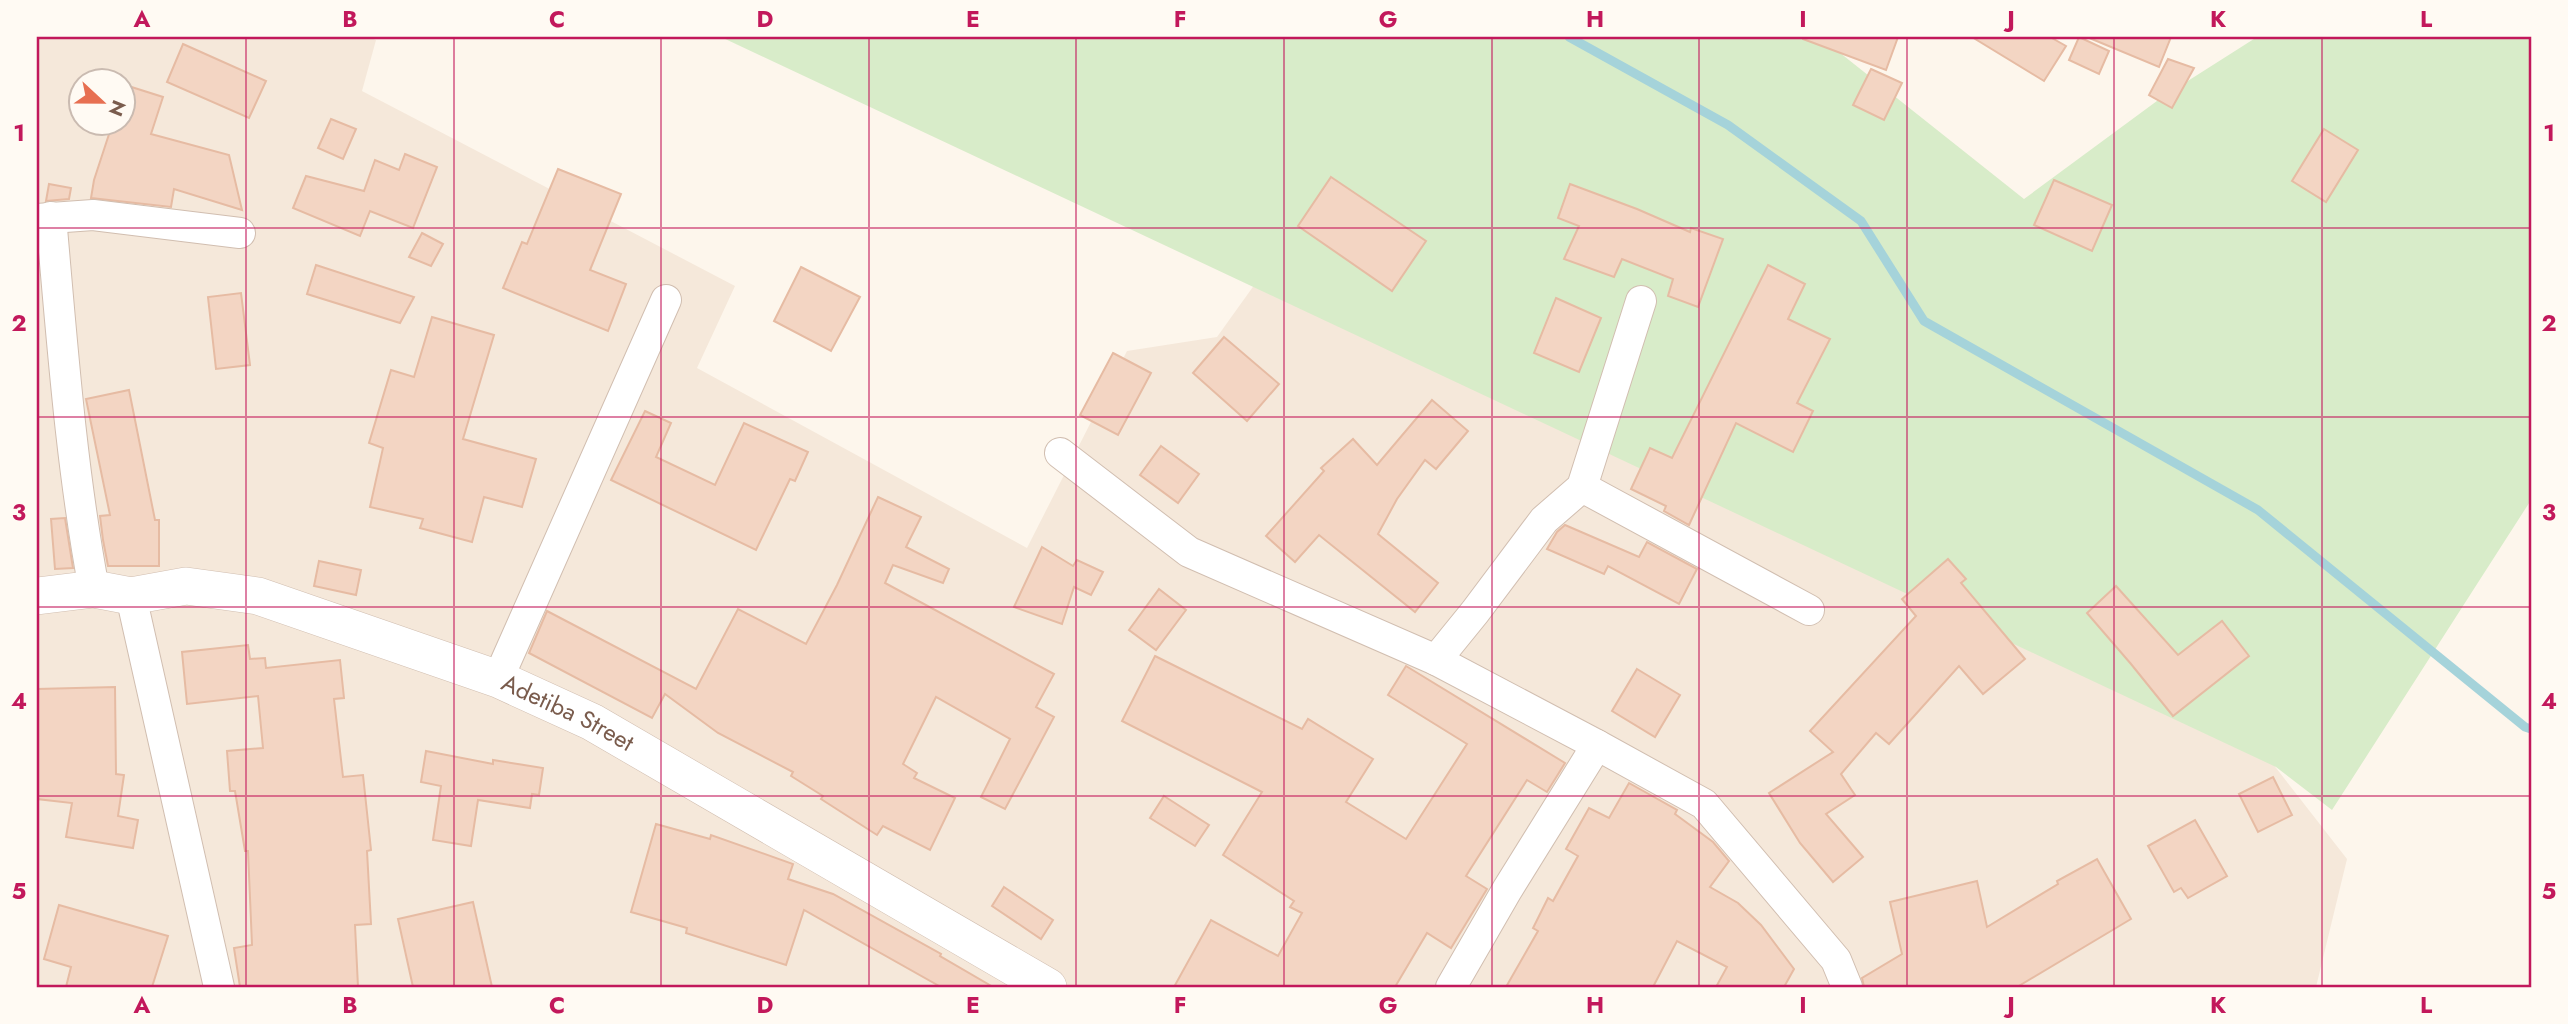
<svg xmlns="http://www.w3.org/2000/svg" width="2568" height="1024" font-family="Jost,sans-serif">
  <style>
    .residential { fill: #f5e8da; fill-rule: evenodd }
    .green { fill: #d8ecc9 }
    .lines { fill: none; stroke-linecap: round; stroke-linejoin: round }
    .stream { stroke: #a5d3da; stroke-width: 9 }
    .building { fill: #f3d5c3; stroke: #e6bba3; stroke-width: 2 }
    .minor-casing { stroke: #d1beb0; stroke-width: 32 }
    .tertiary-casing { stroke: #d1beb0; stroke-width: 38 }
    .minor { stroke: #fff; stroke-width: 30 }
    .tertiary { stroke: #fff; stroke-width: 37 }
    .grid { fill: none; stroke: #c2185b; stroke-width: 2; stroke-opacity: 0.55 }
    .labels { text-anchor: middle; stroke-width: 5; stroke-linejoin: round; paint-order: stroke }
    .street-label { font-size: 24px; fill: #7a5c4d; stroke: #fffaf3 }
    .neatline { fill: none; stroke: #c2185b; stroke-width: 2.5 }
    .grid-label { font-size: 23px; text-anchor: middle; font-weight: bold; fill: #c2185b }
  </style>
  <rect width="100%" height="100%" fill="#fdf6ec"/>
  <path class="residential" d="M37,37H368L376,40L362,91L735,286L697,368L1027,548L1127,351L1217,337L1356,143L2273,764L2347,859L2316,987H37ZM80,80H122V122H80Z"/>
  <path class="green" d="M721,37H1820L2024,199L2161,98L2257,37H2531V500L2332,810L2276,767Z"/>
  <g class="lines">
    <path class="stream" d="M1569,37L1728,125L1861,221L1924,321L2258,510L2525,727L2531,729"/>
  </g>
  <g class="building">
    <path d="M1803,37H1898L1886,70L1803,39Z"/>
    <path d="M1972,37H2050L2066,46L2044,81Z"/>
    <path d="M2079,37L2109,51L2099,74L2069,60Z"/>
    <path d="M2087,37H2171L2159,67Z"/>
    <path d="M183,44L266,81L249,118L167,82Z"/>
    <path d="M2168,59L2194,68L2172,108L2149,95Z"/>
    <path d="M1871,69L1902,83L1884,120L1853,105Z"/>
    <path d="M122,84L163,97L151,134L229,155L242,210L174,189L171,207L91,198L94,180L113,122H122Z"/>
    <path d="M331,119L356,129L343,159L318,148Z"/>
    <path d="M2324,129L2358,150L2326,202L2292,181Z"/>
    <path d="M405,154L437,167L413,228L370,211L360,236L293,208L306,176L364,191L375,160L399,170Z"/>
    <path d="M558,169L621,194L590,270L626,284L608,331L503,288L522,242L527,244Z"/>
    <path d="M1331,177L1426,241L1392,291L1298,226Z"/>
    <path d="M2054,180L2112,205L2092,251L2034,225Z"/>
    <path d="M49,184L71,188L69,199L46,201Z"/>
    <path d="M1570,184L1637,209L1690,232L1691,228L1723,239L1698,307L1668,296L1673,279L1622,259L1614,277L1564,259L1579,226L1558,218Z"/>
    <path d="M422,233L443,244L431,266L409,257Z"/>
    <path d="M316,265L414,297L400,323L307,294Z"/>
    <path d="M1768,265L1805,284L1788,319L1830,339L1797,403L1813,411L1793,452L1736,423L1689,525L1664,511L1666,506L1631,489L1650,448L1672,458Z"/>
    <path d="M801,267L860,297L831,351L774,321Z"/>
    <path d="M241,293L250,365L216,369L208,297Z"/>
    <path d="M1556,298L1601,318L1579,372L1534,353Z"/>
    <path d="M432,317L494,335L463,439L536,459L522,507L484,497L472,542L420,528L423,519L370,507L383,448L369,443L391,370L414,377Z"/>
    <path d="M1224,337L1279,384L1247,421L1193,373Z"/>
    <path d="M1113,353L1151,373L1118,435L1080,415Z"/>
    <path d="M129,390L155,520H159V566H108L103,540L100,516L110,515L86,399Z"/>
    <path d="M1432,400L1468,431L1436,469L1425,460L1397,499L1378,534L1438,583L1415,612L1319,535L1295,562L1266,536L1324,471L1321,468L1353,439L1377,465Z"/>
    <path d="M645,411L671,423L656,457L715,485L744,423L808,452L795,481L790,479L756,550L611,480Z"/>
    <path d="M1161,446L1199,474L1178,503L1140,475Z"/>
    <path d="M878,497L921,517L906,547L949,569L943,583L893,565L885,583L1054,674L1036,707L1054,717L1005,809L981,797L1010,739L936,697L903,764L917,773L914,778L955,798L930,850L883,826L877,835L821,799L823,796L791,776L793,772L718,733L665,694L652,718L529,653L547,611L696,689L738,609L806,644L837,585Z"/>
    <path d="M65,518L73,568L55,569L51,519Z"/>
    <path d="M1565,525L1639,557L1647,542L1697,569L1679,604L1608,566L1604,574L1547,549L1557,532Z"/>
    <path d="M1042,547L1073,566L1077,560L1103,572L1091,595L1074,587L1062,624L1014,607Z"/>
    <path d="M1948,559L1966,579L1961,583L2025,659L1983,694L1959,666L1889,744L1876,733L1841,774L1855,795L1826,814L1863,857L1833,882L1800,843L1769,793L1833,752L1810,731L1916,616L1902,599Z"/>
    <path d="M319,561L361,570L356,595L314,586Z"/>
    <path d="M2116,586L2178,655L2222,621L2249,656L2173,716L2131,664L2087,613Z"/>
    <path d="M1159,589L1186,610L1156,650L1129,630Z"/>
    <path d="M248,645L250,659L265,658L266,668L340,660L344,698L334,699L343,777L363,775L371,850L367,851L371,924L355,925L358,987H240L234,948L252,945L248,851H245L235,791H230L227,751L263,748L258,696L187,704L182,652Z"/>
    <path d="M1155,656L1302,729L1308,719L1373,759L1346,802L1406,839L1467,744L1388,695L1406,666L1565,763L1547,792L1527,780L1466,876L1487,889L1451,948L1427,933L1395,987H1174L1211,920L1278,956L1302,913L1290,907L1294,901L1223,855L1262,792L1122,721Z"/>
    <path d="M1637,669L1680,695L1655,737L1612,711Z"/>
    <path d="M115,687L116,774L124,775L118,816L138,820L133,848L66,837L72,803L37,799V689Z"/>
    <path d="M426,751L493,764V760L543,768L539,795L532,794L530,808L478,800L471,846L433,840L441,786L421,782Z"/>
    <path d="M2273,777L2292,815L2258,832L2239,794Z"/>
    <path d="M1629,783L1677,810L1675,814L1713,842L1729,861L1710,887L1738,903L1761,925L1794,969L1784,987H1716L1727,967L1677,941L1653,987H1506L1538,931L1533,928L1548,898L1553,901L1578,856L1566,849L1589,808L1609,818Z"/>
    <path d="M1164,796L1209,825L1195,846L1150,818Z"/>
    <path d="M2195,820L2227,876L2188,898L2181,888L2174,892L2148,846Z"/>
    <path d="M656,824L710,839L711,835L793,864L788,879L833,894L941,954L940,956L993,987H941L804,910L786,965L686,933L687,928L631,912Z"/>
    <path d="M2097,859L2131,919L2017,987H1864L1862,978L1902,954L1890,902L1977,881L1987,927L2058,884L2057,881Z"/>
    <path d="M1004,887L1053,920L1041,939L992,906Z"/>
    <path d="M473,902L492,987H413L398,919Z"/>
    <path d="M59,905L168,936L152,987H66L71,967L44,959Z"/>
  </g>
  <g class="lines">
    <defs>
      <g id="minor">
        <path d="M51,217C62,341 71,467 94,589"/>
        <path d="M37,219L93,215L240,233"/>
        <path d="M1060,453L1189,552L1436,660L1597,745L1704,804L1836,960L1847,987"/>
        <path d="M1582,487L1809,610"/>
        <path d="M131,596L219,987"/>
        <path d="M1436,660L1475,612L1544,520L1582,487L1641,301"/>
        <path d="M498,679L666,300"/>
        <path d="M1451,987L1507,890L1597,745"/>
      </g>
      <g id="tertiary">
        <path id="s1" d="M37,596L94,589L131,596L186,586L258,596L498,679L592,722L1048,987"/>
      </g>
    </defs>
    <use href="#minor" class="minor-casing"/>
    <use href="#tertiary" class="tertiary-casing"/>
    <use href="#minor" class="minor"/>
    <use href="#tertiary" class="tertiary"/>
  </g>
  <path class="grid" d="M246,37V987M454,37V987M661,37V987M869,37V987M1076,37V987M1284,37V987M1492,37V987M1699,37V987M1907,37V987M2114,37V987M2322,37V987M37,228H2531M37,417H2531M37,607H2531M37,796H2531"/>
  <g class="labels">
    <g class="street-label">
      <text dy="8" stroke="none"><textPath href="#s1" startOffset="555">Adetiba Street</textPath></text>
    </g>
  </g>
  <rect width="2568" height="1024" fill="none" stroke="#fffaf3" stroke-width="77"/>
  <g transform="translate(102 102) rotate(112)"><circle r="33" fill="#fffaf3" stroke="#cabbb1" stroke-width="2"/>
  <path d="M0-5L12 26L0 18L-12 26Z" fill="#e76f51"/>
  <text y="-10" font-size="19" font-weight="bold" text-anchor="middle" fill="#7a5c4d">N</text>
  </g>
  <rect x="38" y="38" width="2492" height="948" class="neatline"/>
  <g class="grid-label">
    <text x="142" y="27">A</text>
    <text x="350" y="27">B</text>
    <text x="557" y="27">C</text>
    <text x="765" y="27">D</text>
    <text x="973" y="27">E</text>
    <text x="1180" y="27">F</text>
    <text x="1388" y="27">G</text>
    <text x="1595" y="27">H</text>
    <text x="1803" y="27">I</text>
    <text x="2011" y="27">J</text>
    <text x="2218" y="27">K</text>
    <text x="2426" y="27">L</text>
    <text x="19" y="141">1</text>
    <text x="2549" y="141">1</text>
    <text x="19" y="331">2</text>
    <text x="2549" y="331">2</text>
    <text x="19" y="520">3</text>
    <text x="2549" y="520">3</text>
    <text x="19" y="709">4</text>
    <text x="2549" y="709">4</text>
    <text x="19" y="899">5</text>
    <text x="2549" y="899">5</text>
    <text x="142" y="1013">A</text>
    <text x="350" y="1013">B</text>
    <text x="557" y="1013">C</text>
    <text x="765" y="1013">D</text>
    <text x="973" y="1013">E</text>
    <text x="1180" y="1013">F</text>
    <text x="1388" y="1013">G</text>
    <text x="1595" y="1013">H</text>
    <text x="1803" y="1013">I</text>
    <text x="2011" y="1013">J</text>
    <text x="2218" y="1013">K</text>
    <text x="2426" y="1013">L</text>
  </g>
</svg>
